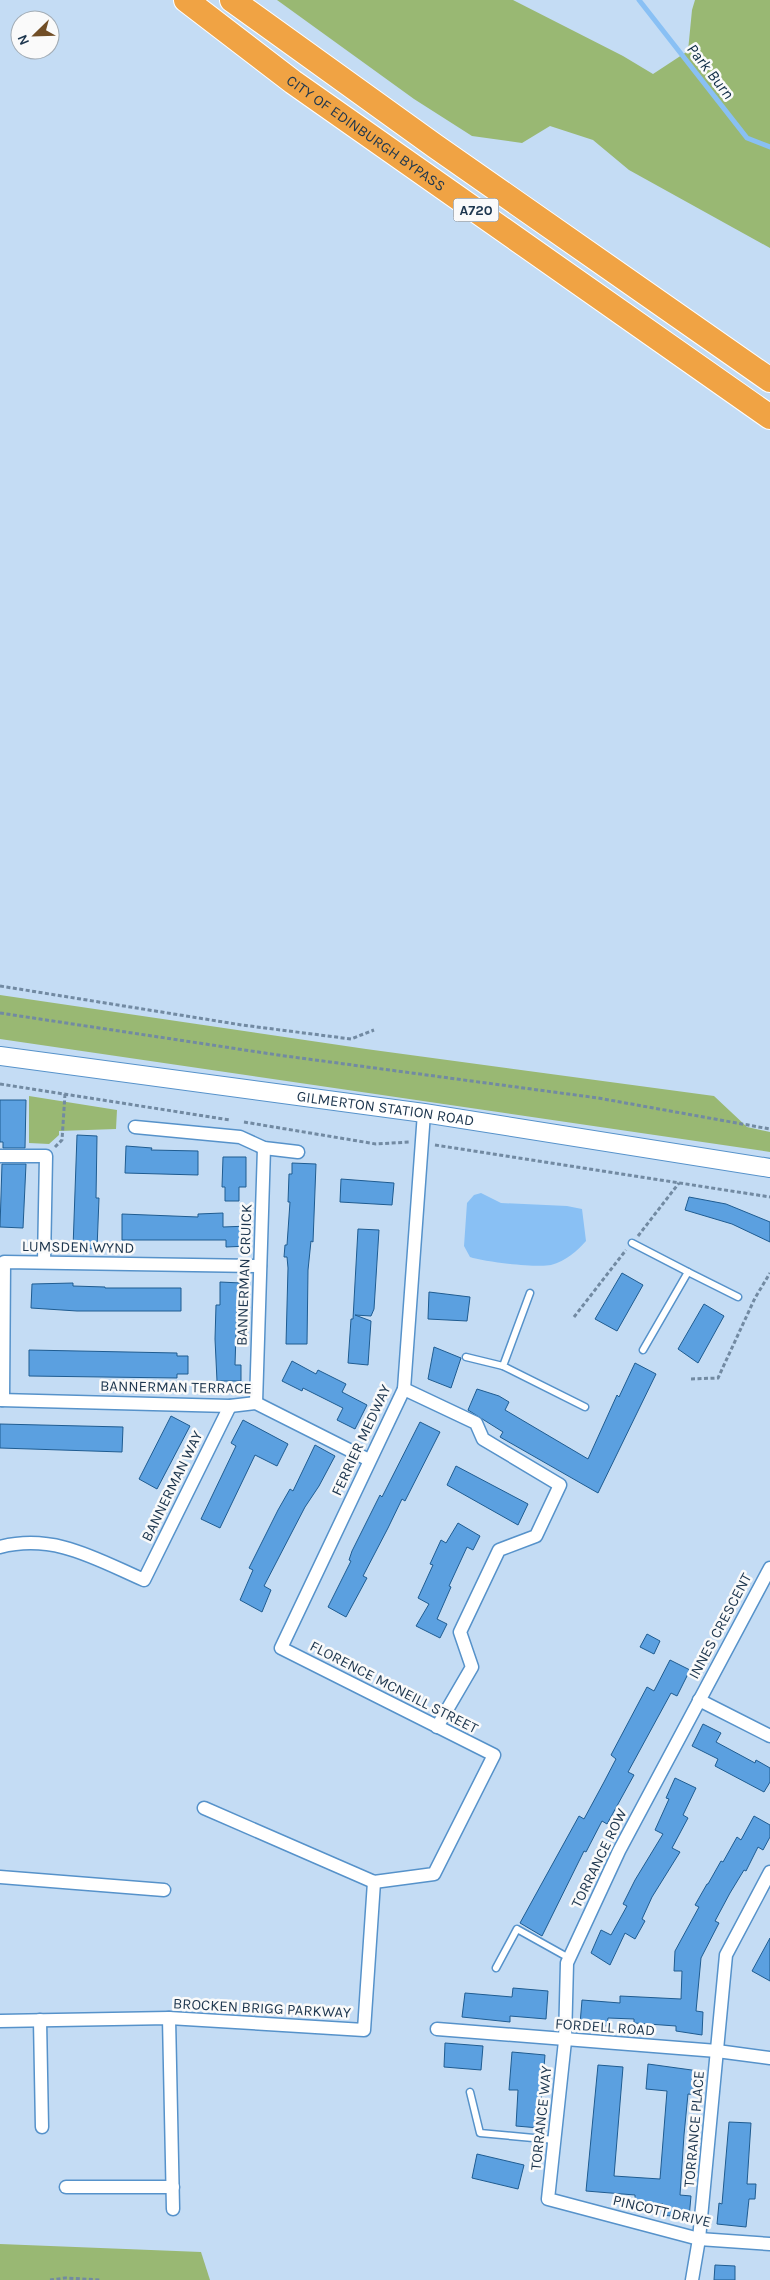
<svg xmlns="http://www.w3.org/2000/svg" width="770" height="2280" font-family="Karla,sans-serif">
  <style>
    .green { fill: #99b873 }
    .water { fill: #89c0f4 }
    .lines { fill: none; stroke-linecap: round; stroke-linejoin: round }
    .stream { stroke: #89c0f4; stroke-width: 5 }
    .building { fill: #5ba0e0; stroke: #1f5c91 }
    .lane-casing { stroke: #5692ca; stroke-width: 9 }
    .street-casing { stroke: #5692ca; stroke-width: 15 }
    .secondary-casing { stroke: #5692ca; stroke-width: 20 }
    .highway-casing { stroke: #fff; stroke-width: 26 }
    .path { stroke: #728aa2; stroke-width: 3; stroke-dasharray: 4 2.5; stroke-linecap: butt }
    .lane { stroke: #fff; stroke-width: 6 }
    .street { stroke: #fff; stroke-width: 12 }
    .secondary { stroke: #fff; stroke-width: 18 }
    .highway { stroke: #f0a344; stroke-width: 24 }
    .labels { text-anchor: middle; stroke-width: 5; stroke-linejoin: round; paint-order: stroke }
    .shield { fill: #fafafa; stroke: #5f7182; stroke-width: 1 }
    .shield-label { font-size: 14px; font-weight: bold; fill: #1d364e }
    .street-label { font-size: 15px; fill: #1d364e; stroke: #fafafa }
    .water-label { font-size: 16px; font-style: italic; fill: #0e2b45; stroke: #fafafa }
  </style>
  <rect width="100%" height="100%" fill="#c4dcf4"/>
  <g class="green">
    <path d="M277,0H513L623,56L653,74L688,51L692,10L695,0H770V248L629,170L593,140L550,126L522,143L472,136L414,99Z"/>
    <path d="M0,995L366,1049L714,1096L747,1127L770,1132V1152L0,1039Z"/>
    <path d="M29,1096L117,1110L116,1129L59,1131V1135L49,1144L29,1143Z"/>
    <path d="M0,2244L201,2252L210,2280H0Z"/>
  </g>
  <path class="water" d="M481,1193L501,1203L567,1206L582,1209L586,1241C577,1251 566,1261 551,1265C538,1268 484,1262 470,1257L464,1246L467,1203L474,1195Z"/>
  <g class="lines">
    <path class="stream" d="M639,0L747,138L770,147"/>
  </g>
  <g class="building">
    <path d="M0,1100H26L25,1148H3V1142H0Z"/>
    <path d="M77,1135L97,1136L96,1198H99L97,1249L73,1248Z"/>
    <path d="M126,1146L152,1148L151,1150L198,1151V1175L125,1173Z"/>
    <path d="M223,1157H246V1187H239V1201H225V1187H222Z"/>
    <path d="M292,1163L316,1164L313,1242L311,1241L308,1270L307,1344H286L288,1268L287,1257H284L285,1245H287L290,1202H288L289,1174H292Z"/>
    <path d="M2,1164H26L23,1228L0,1227Z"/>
    <path d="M341,1179L394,1183L392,1205L340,1202Z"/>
    <path d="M689,1197L726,1204L770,1222V1242L732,1224L685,1210Z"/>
    <path d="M223,1213V1227L249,1226V1246L226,1247V1240H122V1214L198,1217V1214Z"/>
    <path d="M358,1229L379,1230L374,1309L371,1316L355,1315L371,1321L368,1365L348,1363L351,1319H353Z"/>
    <path d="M622,1273L643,1285L617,1331L595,1319Z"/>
    <path d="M220,1282L241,1283L240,1302H237L235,1365H241V1381H217L215,1339L216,1305H220Z"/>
    <path d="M73,1283V1286L105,1287V1288H181V1311H77L31,1308L32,1284Z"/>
    <path d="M429,1292L470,1297L467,1321L428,1319Z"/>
    <path d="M704,1304L724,1316L698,1363L678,1349Z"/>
    <path d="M434,1347L461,1358L451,1388L428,1379Z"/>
    <path d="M29,1350L177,1353V1356H188V1374H177V1378L29,1376Z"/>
    <path d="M292,1361L316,1374L318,1370L346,1384L342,1392L367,1405L355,1429L337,1420L343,1408L303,1388L302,1391L282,1381Z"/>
    <path d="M635,1363L656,1374L598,1493L500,1437L503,1432L468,1410L477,1389L499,1396L509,1402L505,1410L588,1459L617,1395L619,1397Z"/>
    <path d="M171,1416L190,1426L157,1489L139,1479Z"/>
    <path d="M243,1420L288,1444L277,1466L255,1455L220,1528L201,1519L236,1446L231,1443Z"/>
    <path d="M420,1422L440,1432L405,1501L402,1499L388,1528L363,1576L367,1578L346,1617L328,1607L351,1561L349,1560L352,1551L380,1495L382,1497Z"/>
    <path d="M0,1424L123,1427L122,1452L0,1448Z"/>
    <path d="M315,1445L335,1456L319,1486L305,1507L264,1586L271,1590L262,1612L240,1600L253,1570L249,1568L278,1510L290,1489L293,1491Z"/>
    <path d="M456,1466L528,1504L518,1525L447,1485Z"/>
    <path d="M458,1523L480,1536L473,1550L467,1547L449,1586L451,1587L437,1619L447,1624L440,1638L416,1626L429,1604L418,1598L433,1565L430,1564L441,1540L446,1543Z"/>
    <path d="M647,1634L660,1641L654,1654L640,1647Z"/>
    <path d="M670,1660L690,1670L677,1696L671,1693L628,1772L634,1775L607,1824L602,1821L586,1852L584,1851L542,1936L520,1923L579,1816L584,1819L604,1782L616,1759L611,1755L647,1687L654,1691Z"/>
    <path d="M703,1724L721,1733L716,1742L755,1763L756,1760L770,1768V1782L764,1792L715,1766L718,1759L692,1746Z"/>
    <path d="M675,1778L696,1788L683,1815L688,1818L672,1848L680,1852L652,1897L642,1919L645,1921L635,1939L625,1933L610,1965L591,1953L601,1930L611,1935L627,1906L623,1904L635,1880L663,1834L655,1830L669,1799L666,1798Z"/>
    <path d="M754,1816L770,1825V1837L763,1850L758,1847L746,1871L744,1870L730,1893L715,1921L719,1923L701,1958L696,2011L703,2012L702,2035L676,2031V2026L634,2023V2019L608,2018L607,2026L580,2024L582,2000L620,2003V1996L681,1999L682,1971H674L675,1951L699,1907L695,1905L707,1884H708L721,1861L723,1862L737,1837L741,1840Z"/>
    <path d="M770,1938V1981L752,1971Z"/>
    <path d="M513,1988L548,1991L546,2019L510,2016V2022L462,2017L465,1993L512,1997Z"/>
    <path d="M445,2043L483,2046L481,2070L444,2067Z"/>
    <path d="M512,2052L545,2055L539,2128L516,2126L518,2090H509Z"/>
    <path d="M648,2064L699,2071L697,2095L688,2094L684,2135L680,2195L691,2196L689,2218L662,2215L663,2204L635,2202V2195L586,2191L598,2065L623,2067L614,2176L660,2179L667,2091L646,2089Z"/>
    <path d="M729,2122L751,2123L747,2184H756L755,2199H749L746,2227L717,2224L719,2203L722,2204Z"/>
    <path d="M477,2154L524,2165L518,2189L472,2178Z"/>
    <path d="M715,2265L735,2266V2280H714Z"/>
  </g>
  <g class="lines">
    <defs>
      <g id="lane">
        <path d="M632,1243L688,1272"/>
        <path d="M530,1293L503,1366L585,1407"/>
        <path d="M643,1350L688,1272L738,1297"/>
        <path d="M466,1357L503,1366"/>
        <path d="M496,1968L517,1929L569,1958"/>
        <path d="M470,2092L480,2133L555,2140"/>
      </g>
      <g id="street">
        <path d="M135,1127L240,1137L264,1148L298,1152"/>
        <path d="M0,1156H46L44,1262"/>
        <path d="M404,1389L476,1423L483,1439L560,1485L536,1536L499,1550L460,1632L472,1667L437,1727"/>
        <path d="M0,1400L230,1406L256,1403L369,1460"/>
        <path d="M3,1400L4,1262L260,1266"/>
        <path d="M256,1403L264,1148"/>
        <path d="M0,1547C54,1533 96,1559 144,1580L230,1406"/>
        <path d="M770,1568L619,1851L567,1963L565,2041L548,2199L699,2239L770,2244"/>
        <path d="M699,1700L770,1736"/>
        <path d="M204,1808L374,1882L434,1874L494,1755L281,1648L404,1389L424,1113"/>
        <path d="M0,1877L164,1890"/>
        <path d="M169,2018L173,2209"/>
        <path d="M40,2020L42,2127"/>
        <path d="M0,2021L169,2018L364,2030L374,1882"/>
        <path d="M437,2029L717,2051L770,2058"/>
        <path d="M66,2187H173"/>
        <path d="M692,2280L699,2239L726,1955L770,1872"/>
      </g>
      <g id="secondary">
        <path id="s1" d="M0,1056L424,1113L770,1168"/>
      </g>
      <g id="highway">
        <path id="s2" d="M186,0L293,82L770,417"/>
        <path d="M232,0L435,146L770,380"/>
      </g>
    </defs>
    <use href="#lane" class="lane-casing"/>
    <use href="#street" class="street-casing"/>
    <use href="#secondary" class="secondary-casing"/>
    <use href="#highway" class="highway-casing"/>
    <g class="path">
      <path d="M0,986L242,1025L351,1039L374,1030"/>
      <path d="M0,1013L278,1055L598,1098L770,1129"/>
      <path d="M0,1084L230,1120"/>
      <path d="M244,1122L376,1144L409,1142"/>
      <path d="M435,1145L770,1197"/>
      <path d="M55,1147L62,1140L65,1094"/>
      <path d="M638,1236L679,1183"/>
      <path d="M574,1317L626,1250"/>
      <path d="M691,1379L718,1378L755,1298L770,1273"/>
      <path d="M50,2280L65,2278L101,2280"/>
    </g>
    <use href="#lane" class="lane"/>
    <use href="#street" class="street"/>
    <use href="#secondary" class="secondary"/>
    <use href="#highway" class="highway"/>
  </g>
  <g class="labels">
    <rect class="shield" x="453.5" y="198.5" width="45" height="23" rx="4"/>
    <g class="shield-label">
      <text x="476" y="215">A720</text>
    </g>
    <g class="street-label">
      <text dy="5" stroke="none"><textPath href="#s2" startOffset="224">CITY OF EDINBURGH BYPASS</textPath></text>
      <text dy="5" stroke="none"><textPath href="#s1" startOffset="389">GILMERTON STATION ROAD</textPath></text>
      <text transform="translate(78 1247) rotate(1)" y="5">LUMSDEN WYND</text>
      <text transform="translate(244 1275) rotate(-88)" y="5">BANNERMAN CRUICK</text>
      <text transform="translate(176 1387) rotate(1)" y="5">BANNERMAN TERRACE</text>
      <text transform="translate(361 1440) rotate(-65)" y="5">FERRIER MEDWAY</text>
      <text transform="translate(172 1486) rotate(-64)" y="5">BANNERMAN WAY</text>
      <text transform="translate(720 1626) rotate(-62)" y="5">INNES CRESCENT</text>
      <text transform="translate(394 1687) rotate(27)" y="5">FLORENCE MCNEILL STREET</text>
      <text transform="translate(599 1858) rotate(-64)" y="5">TORRANCE ROW</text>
      <text transform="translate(262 2008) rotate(3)" y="5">BROCKEN BRIGG PARKWAY</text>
      <text transform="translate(605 2027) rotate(4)" y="5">FORDELL ROAD</text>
      <text transform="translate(541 2118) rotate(-84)" y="5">TORRANCE WAY</text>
      <text transform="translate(694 2129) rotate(-85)" y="5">TORRANCE PLACE</text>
      <text transform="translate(662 2211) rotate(13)" y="5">PINCOTT DRIVE</text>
    </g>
    <g class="water-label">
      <text transform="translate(711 71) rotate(52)" y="6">Park Burn</text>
    </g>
  </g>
  <g transform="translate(35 35) rotate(247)"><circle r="24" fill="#fafafa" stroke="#a2acb5"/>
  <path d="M0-4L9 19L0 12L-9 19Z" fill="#714e26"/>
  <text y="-8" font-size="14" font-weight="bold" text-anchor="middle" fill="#1d364e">N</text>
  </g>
</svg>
